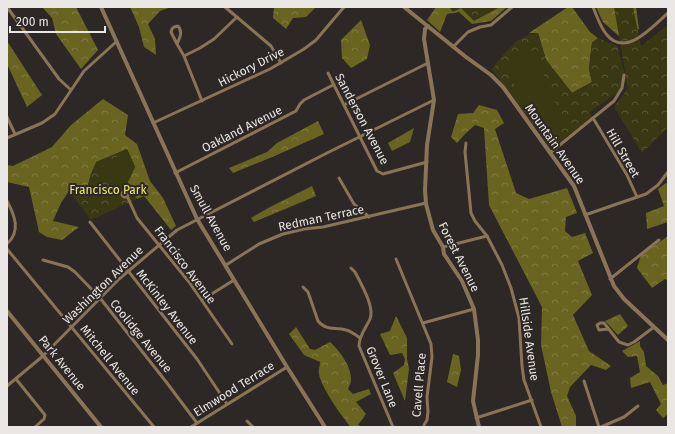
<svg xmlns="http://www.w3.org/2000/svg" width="675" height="434" font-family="'Fira Sans',sans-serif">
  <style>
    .forest { fill: url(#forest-crowns) }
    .park { fill: url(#park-crowns) }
    .garden { fill: #3a3812 }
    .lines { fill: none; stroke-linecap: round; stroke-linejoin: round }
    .minor { stroke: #8a7457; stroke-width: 3 }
    .tertiary { stroke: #8a7457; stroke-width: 4 }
    .labels { text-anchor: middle; stroke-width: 4; stroke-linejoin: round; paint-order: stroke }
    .street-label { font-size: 12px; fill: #eae6e4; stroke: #2d2725 }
    .park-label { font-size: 12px; fill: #efe971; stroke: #2d2725 }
  </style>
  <defs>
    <pattern id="forest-crowns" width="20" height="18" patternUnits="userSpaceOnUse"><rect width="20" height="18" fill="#696520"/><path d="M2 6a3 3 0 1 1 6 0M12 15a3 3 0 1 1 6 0" fill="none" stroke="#7f7b40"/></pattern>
    <pattern id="park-crowns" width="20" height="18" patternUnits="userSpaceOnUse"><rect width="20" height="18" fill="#3a3812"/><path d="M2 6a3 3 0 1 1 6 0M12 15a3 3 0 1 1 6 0" fill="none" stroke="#575534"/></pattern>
  </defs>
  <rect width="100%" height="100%" fill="#2d2725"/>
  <g class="forest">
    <path d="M42,7H76L98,50L81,69L56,34L52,18Z"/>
    <path d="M130,7H172L160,11L148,24L155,39L156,55L144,47L139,27Z"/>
    <path d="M274,7H316L306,17L293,18L286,29L273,18Z"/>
    <path d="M436,7H507L491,21L472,24L459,12L447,14L440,32L427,20Z"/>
    <path d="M568,7H572L590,32L598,38L592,43L589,69L592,82L572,93L546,60L538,33H529Z"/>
    <path d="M596,7H636L639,29L621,38L603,22Z"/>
    <path d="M361,20L370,45L367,59L351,68L342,58L341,40Z"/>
    <path d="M7,41L42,95L27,107L7,64Z"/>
    <path d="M103,99L128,115L125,135L137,144L150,181L163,198L176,226L171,230L144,196L137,199L127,184L135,167L127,149L97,162L91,174L88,185L69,191L61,203L53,221L79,227L62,240L47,237L39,232L29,187L7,182V165L13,166L52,147L71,125Z"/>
    <path d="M479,105L497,110L504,123L495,129L516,193L529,199L567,188L577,213L566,217L565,231L572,237L585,233L593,253L578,261L592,295L573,315L589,351L611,366L606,370L591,365L570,387L567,396L576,416V427H562L551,392L541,345L542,307L489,205L484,128L475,125L465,134L457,143L451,137L458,114L473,113Z"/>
    <path d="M318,121L324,134L277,155L233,173L229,168L267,152L277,143Z"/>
    <path d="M414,128L410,142L392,151L388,143Z"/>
    <path d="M666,183L668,186V222L647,229L646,213L664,206L658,189Z"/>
    <path d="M312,186L316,196L254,222L251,218L270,207Z"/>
    <path d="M668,236V281L665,279L652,288L637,268L641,255Z"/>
    <path d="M620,314L628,326L618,335L605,321Z"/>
    <path d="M396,316L407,338V359L409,369L405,401L393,373L404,365L405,359L402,353L390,355L380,334L390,331Z"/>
    <path d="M296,327L310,349L315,350L330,342C339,350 352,367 351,380C351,383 349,386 348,389L353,394L369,389L371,394L356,402L366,414L358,425L363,427H351C342,417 321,387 319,374C318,371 320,366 320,362L304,355L289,334Z"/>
    <path d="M640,341V346L644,352L646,366L658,376L663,385L668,383V414L663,418L656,410L661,404L650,382L631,388L630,378L640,372L637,356L628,357L622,351Z"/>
    <path d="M453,354L459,356L461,370L457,387L447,382Z"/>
  </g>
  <g class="park">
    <path d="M449,7H500L474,21L461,8L453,12Z"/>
    <path d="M614,7H633L641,46L668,25V127L642,153L614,107L628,88L626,80L623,89L590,112L592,117L551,149L508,90L492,70C502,55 518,34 538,33L546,60L572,93L592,82L589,69L592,43L598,38L617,46L626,77Z"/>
    <path d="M127,149L135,167L127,184L137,199L91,220L69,191L88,185L91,174L96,162Z"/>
  </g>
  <g class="garden">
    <path d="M531,50L546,80L542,82L566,120L546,133L513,82L516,80L506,71L502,64Z"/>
    <path d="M124,153C134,166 131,182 116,190L101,167Z"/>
  </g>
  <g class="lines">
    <g class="minor">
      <path d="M7,7L59,79L71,90"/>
      <path d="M225,7L271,46L281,63"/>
      <path d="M593,7C597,16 600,27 607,35C626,58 653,26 668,13"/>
      <path d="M177,44L171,32L172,29L174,27L178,26C183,32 180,37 177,44L184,56L202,101"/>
      <path d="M453,47L468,32L480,27L491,25L512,7"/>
      <path d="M184,56L200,48L214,39L237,17"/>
      <path d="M328,73L377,171L383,174L427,162"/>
      <path d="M344,105L428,63"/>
      <path d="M7,117L15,134"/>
      <path d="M593,118L627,175L637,197"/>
      <path d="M153,123L270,69L304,49L316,40L344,7"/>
      <path d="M7,138L42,123L55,114L84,71L116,42"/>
      <path d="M466,143L465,152L471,213L475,221L487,236L502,265L511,288L519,318L522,366L524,380L541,427"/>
      <path d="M550,153L614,101L622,88L624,75"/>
      <path d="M175,173L296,111L300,104L304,100L333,85"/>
      <path d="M339,178L354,204L369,217"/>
      <circle cx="125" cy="194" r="3"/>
      <path d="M127,196L137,218L189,282L232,344"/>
      <path d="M7,201C15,216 21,231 7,244"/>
      <path d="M585,215L646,194L658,185L668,172"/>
      <path d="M90,222L197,359L227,404"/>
      <path d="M443,247L487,236"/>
      <path d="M7,249L154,427"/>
      <path d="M396,259L431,344L432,357L427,397L428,412L427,420L424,425"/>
      <path d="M43,260L68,267L75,272L100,298L167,383L197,423"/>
      <path d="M226,265L259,244L283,234L304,229L323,227L426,203"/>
      <path d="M351,268L355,272C361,284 375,307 370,319C366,328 359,335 359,346L393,427"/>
      <path d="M610,279L659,240"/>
      <path d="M303,287L308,292L318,321C326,331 335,327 346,330C351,331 356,335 360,338"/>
      <path d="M202,300L234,280"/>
      <path d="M423,323L474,309"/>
      <path d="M608,329L599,330L597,325L600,323H604L619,342L628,345L634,342L654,327"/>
      <path d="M16,379L45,415L44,419L35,427"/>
      <path d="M584,381L599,427"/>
      <path d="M7,386L43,356L119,279L177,230L327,153L434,100"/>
      <path d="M476,418L532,400"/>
      <path d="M247,421L253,427"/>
      <path d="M191,427L287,367"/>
      <path d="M601,427L624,417L638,406"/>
    </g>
    <g class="tertiary">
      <path d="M101,7L197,219L287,367L325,427"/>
      <path d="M404,7L466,57L491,75L503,87L574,186L614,286L624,299L668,340"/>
      <path d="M428,26L425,29L424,39L434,100L427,145L425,190L426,204L433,230L443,247L444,254L462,281L474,309L478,340V355L473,401L479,427"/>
      <path d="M7,311L101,427"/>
    </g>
  </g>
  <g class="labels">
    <g class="street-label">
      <text transform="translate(251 67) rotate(-27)" y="4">Hickory Drive</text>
      <text transform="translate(362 119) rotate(62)" y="4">Sanderson Avenue</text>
      <text transform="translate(242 129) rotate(-27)" y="4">Oakland Avenue</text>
      <text transform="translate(555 144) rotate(55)" y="4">Mountain Avenue</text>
      <text transform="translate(623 153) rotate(60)" y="4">Hill Street</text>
      <text transform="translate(211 218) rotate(61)" y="4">Smull Avenue</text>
      <text transform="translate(321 218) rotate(-12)" y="4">Redman Terrace</text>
      <text transform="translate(459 257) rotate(63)" y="4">Forest Avenue</text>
      <text transform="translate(185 265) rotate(53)" y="4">Francisco Avenue</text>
      <text transform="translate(103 285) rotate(-44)" y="4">Washington Avenue</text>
      <text transform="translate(167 307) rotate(52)" y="4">McKinley Avenue</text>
      <text transform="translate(141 336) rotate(51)" y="4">Coolidge Avenue</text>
      <text transform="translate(529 339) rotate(82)" y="4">Hillside Avenue</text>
      <text transform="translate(110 360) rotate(51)" y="4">Mitchell Avenue</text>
      <text transform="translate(62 363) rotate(51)" y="4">Park Avenue</text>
      <text transform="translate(382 377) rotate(68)" y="4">Grover Lane</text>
      <text transform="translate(419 385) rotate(-85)" y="4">Cavell Place</text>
      <text transform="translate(234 389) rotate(-32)" y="4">Elmwood Terrace</text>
    </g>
    <g class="park-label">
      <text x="108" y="194">Francisco Park</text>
    </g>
  </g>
  <rect width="675" height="434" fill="none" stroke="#eae6e4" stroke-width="16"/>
  <path d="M10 26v6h95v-6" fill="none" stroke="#eae6e4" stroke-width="2"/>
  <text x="16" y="26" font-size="12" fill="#eae6e4" stroke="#2d2725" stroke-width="3" paint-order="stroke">200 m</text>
</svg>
